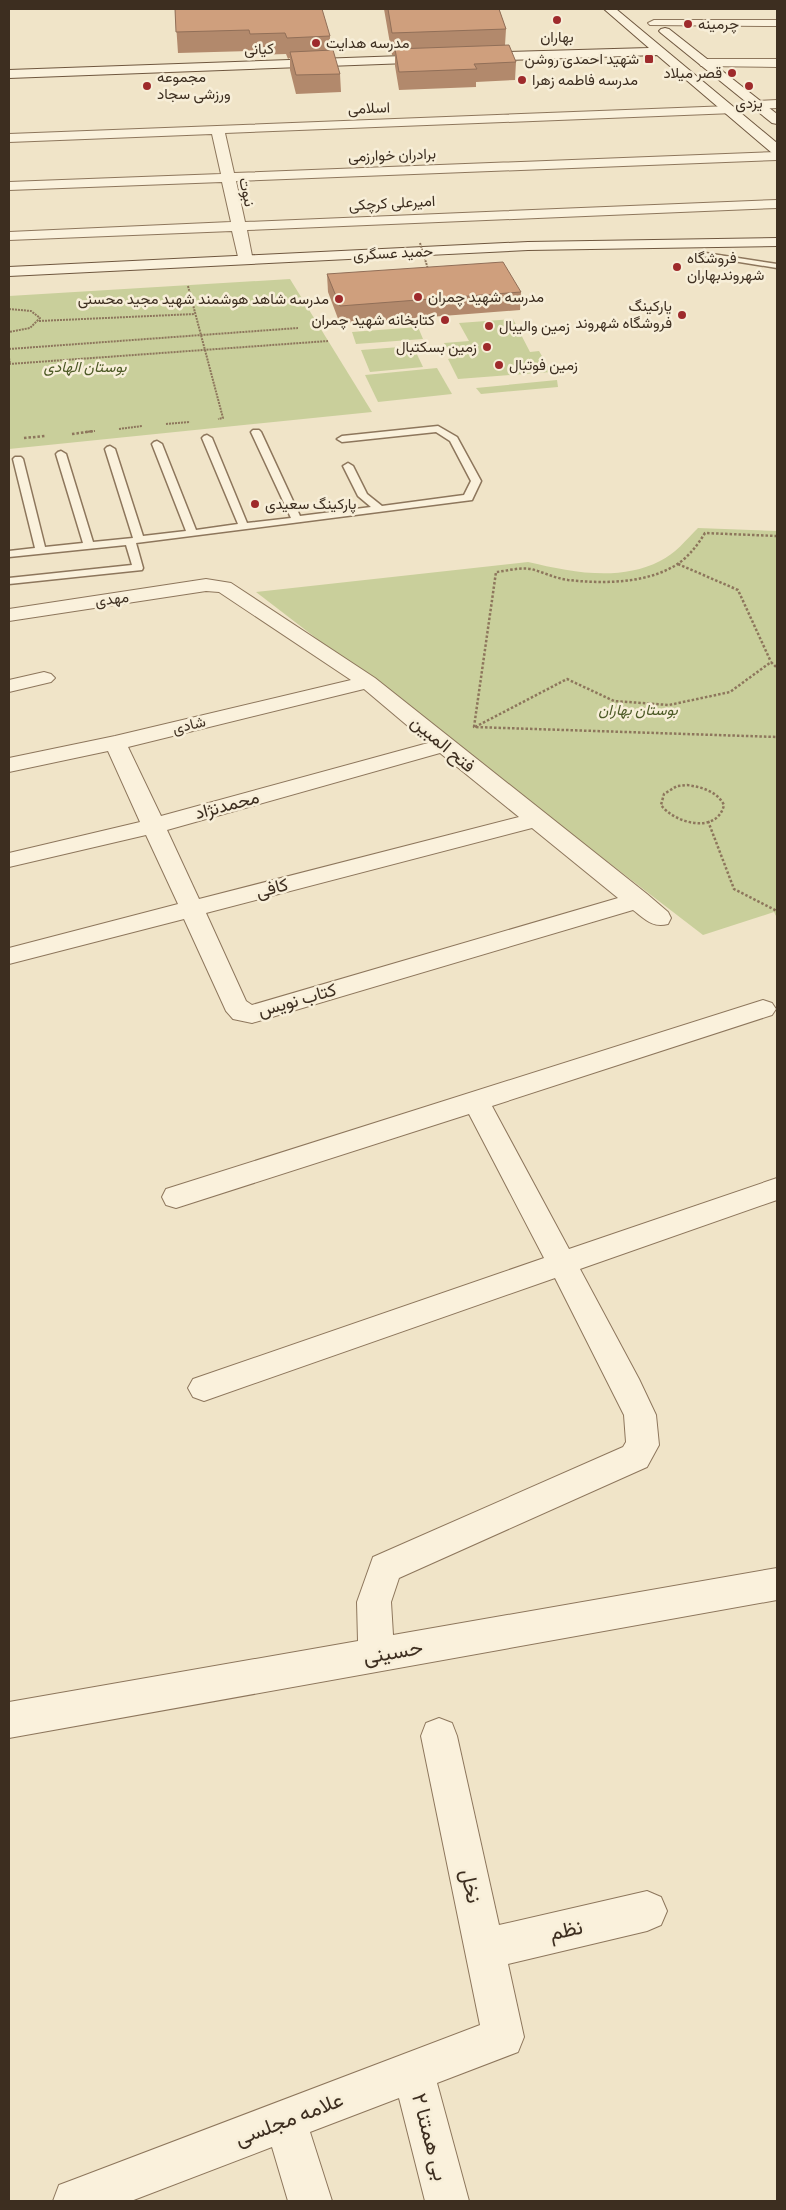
<svg xmlns="http://www.w3.org/2000/svg" width="786" height="2210" font-family="'Zilla Slab',Vazirmatn,serif">
  <style>
    .green { fill: #c9cf9b }
    .lines { fill: none; stroke-linecap: round; stroke-linejoin: round }
    .lane-casing { stroke: #8d765c; stroke-width: 3 }
    .street-casing { stroke: #8d765c; stroke-width: 2 }
    .secondary-casing { stroke: #6f573f; stroke-width: 2 }
    .path-far1 { stroke: #8d765c; stroke-width: 2; stroke-dasharray: 2 1; stroke-linecap: butt }
    .path { stroke: #8d765c; stroke-width: 2.5; stroke-dasharray: 2.5 2; stroke-linecap: butt }
    .lane { fill: #faf1dc; fill-rule: evenodd }
    .street { fill: #faf1dc; fill-rule: evenodd }
    .secondary { fill: #faf1dc; fill-rule: evenodd }
    .path-bridge { stroke: #8d765c; stroke-width: 2; stroke-dasharray: 2 1; stroke-linecap: butt }
    .wall { fill: #b2896c }
    .building { fill: #cf9f7d; stroke: #916f58 }
    .poi-dot { fill: #9e2a2b; stroke: #f7eed8; stroke-width: 2 }
    .labels { text-anchor: middle; stroke-width: 5; stroke-linejoin: round; paint-order: stroke }
    .far-poi-label { font-size: 15px; fill: #3d2e20; stroke: #f7eed8; text-anchor: start }
    .far-street-label { font-size: 15px; fill: #3d2e20; stroke: #f7eed8 }
    .far-park-label { font-size: 15px; font-style: italic; fill: #4d5a26; stroke: #f7eed8 }
    .street-label { font-size: 18px; fill: #3d2e20; stroke: #f7eed8 }
    .near-street-label { font-size: 21px; fill: #3d2e20; stroke: #f7eed8 }
  </style>
  <rect width="100%" height="100%" fill="#f0e4c8"/>
  <g class="green">
    <path d="M290,279L372,412L9,449V296Z"/>
    <path d="M513,319L530,352L539,351L551,372L458,379L448,359L452,358L444,343L469,341L459,323Z"/>
    <path d="M418,327L423,339L356,344L352,332Z"/>
    <path d="M413,346L423,367L370,372L361,350Z"/>
    <path d="M437,368L452,394L378,402L365,375Z"/>
    <path d="M557,380L558,387L481,394L476,388Z"/>
    <path d="M698,528L777,531V918L774,912L703,935L256,592L528,562C571,572 619,582 660,561C675,554 686,540 698,528Z"/>
  </g>
  <g class="lines">
    <defs>
      <g id="lane">
        <path d="M699,252L777,264V268L702,256L698,254Z"/>
        <path d="M438,426L457,437L481,481L472,500L136,543L143,568L142,570L9,584V578L132,565L126,545L9,557V551L35,548L13,459L15,457H21L23,459L45,547L83,543L56,454L58,452L61,451L66,454L93,542L133,538L105,449L107,447L110,446L115,449L143,536L186,531L152,444L154,442L157,441L162,444L196,530L238,524L202,438L204,436L207,435L212,438L247,523L291,518L251,432L253,430H259L261,432L300,516L371,507L358,496L343,466L348,463L353,466L367,494L382,506L464,495L471,481L450,441L436,432L342,442L337,439L342,436Z"/>
      </g>
      <g id="street">
        <path d="M654,20H777V26L650,25L648,23Z"/>
        <path d="M705,59H777V67L701,66L699,63Z"/>
        <path d="M777,100V108L757,109L751,105L757,101Z"/>
        <path d="M730,106L736,110L734,113L225,133L234,173L777,152V160L236,181L245,222L777,200V208L247,230L253,261L251,264H241L239,261L232,231L9,240V232L231,222L222,182L9,190V182L221,174L212,134L9,142V134Z"/>
        <path d="M206,579L231,583L375,678L647,894L668,912L671,918L668,924C652,928 645,919 633,910L252,1023L233,1019L226,1011L184,919L9,964V948L178,904L146,835L9,867V853L140,822L108,751L9,772V758L115,736L351,680L219,592L206,591L9,621V609ZM364,689L428,743L161,816L128,747ZM440,753L519,817L199,899L167,830ZM532,828L618,898L252,1005L246,1001L206,913Z"/>
        <path d="M44,672L51,674L55,678L51,682L9,692V680Z"/>
        <path d="M763,1000L772,1003L776,1009L772,1015L492,1106L569,1249L777,1178V1200L580,1269L639,1379L656,1415L659,1445L647,1467L399,1578L391,1602L393,1635L777,1568V1600L9,1738V1702L358,1641L357,1602L373,1557L623,1447L626,1442L624,1415L555,1278L204,1401L193,1397L188,1388L193,1379L544,1258L469,1114L176,1208L166,1205L162,1197L166,1189Z"/>
        <path d="M439,1718L452,1723L457,1736L499,1925L647,1891L661,1897L667,1911L661,1925L647,1931L508,1964L524,2037L518,2052L437,2083L469,2201H425L399,2098L310,2132L332,2201H288L272,2147L131,2201H53L59,2185L75,2179L480,2025L421,1736L426,1723Z"/>
      </g>
      <g id="secondary">
        <path d="M604,9H616L777,143V154L772,153L657,55L476,61L470,57L476,53L649,48Z"/>
        <path d="M665,28L669,29L777,114V124L772,123L661,33L659,31L661,29Z"/>
        <path d="M431,55L437,59L435,62L9,78V70Z"/>
        <path d="M777,238V246L528,250L9,276V267L528,242Z"/>
      </g>
    </defs>
    <use href="#lane" class="lane-casing"/>
    <use href="#street" class="street-casing"/>
    <use href="#secondary" class="secondary-casing"/>
    <g class="path-far1">
      <path d="M188,286L223,418L218,419"/>
      <path d="M9,309L31,311L40,318L30,328L9,332"/>
      <path d="M39,321L195,314"/>
      <path d="M9,349L298,328"/>
      <path d="M9,358L10,363"/>
      <path d="M9,364L328,341"/>
      <path d="M166,424L190,422"/>
      <path d="M119,429L142,426"/>
      <path d="M85,432L95,431"/>
    </g>
    <g class="path">
      <path d="M72,434L94,431"/>
      <path d="M24,438L45,436"/>
      <path d="M777,536L705,533C699,543 692,552 683,560C653,584 604,584 568,580C554,578 543,572 531,569C519,567 507,571 496,572L474,727L777,737"/>
      <path d="M678,564L738,590L771,662"/>
      <path d="M475,727L567,679L614,701L669,705L730,692L771,662L777,668"/>
      <path d="M687,785C701,787 717,791 724,805C717,835 674,823 661,805L664,794L677,786Z"/>
      <path d="M708,821L734,889L777,911"/>
    </g>
    <use href="#lane" class="lane"/>
    <use href="#street" class="street"/>
    <use href="#secondary" class="secondary"/>
    <path class="path-bridge" d="M420,243L428,269"/>
  </g>
  <g class="wall">
    <path d="M175,9L330,36V50L340,74L341,92L296,94L290,70V58L288,59L286,54L251,55L250,51L178,53Z"/>
    <path d="M384,9H499L506,29L505,45L516,62L515,80L476,82V87L399,90L395,66V55H392Z"/>
    <path d="M327,274L521,292L520,310L340,324L328,292Z"/>
  </g>
  <g class="building">
    <path d="M175,9H322L330,36L287,38L285,33L250,34L249,30L176,32Z"/>
    <path d="M388,9H499L506,29L392,33Z"/>
    <path d="M509,45L516,62L474,64L477,69L399,72L395,49Z"/>
    <path d="M333,50L340,74L296,75L290,52Z"/>
    <path d="M503,262L521,292L340,306L327,274Z"/>
  </g>
  <g class="poi-dot">
    <circle cx="557" cy="20" r="5"/>
    <circle cx="688" cy="24" r="5"/>
    <circle cx="316" cy="43" r="5"/>
    <rect x="644" y="54" width="10" height="10" rx="2.5"/>
    <circle cx="732" cy="73" r="5"/>
    <circle cx="522" cy="80" r="5"/>
    <circle cx="147" cy="86" r="5"/>
    <circle cx="749" cy="86" r="5"/>
    <circle cx="677" cy="267" r="5"/>
    <circle cx="418" cy="297" r="5"/>
    <circle cx="339" cy="299" r="5"/>
    <circle cx="682" cy="315" r="5"/>
    <circle cx="445" cy="320" r="5"/>
    <circle cx="489" cy="326" r="5"/>
    <circle cx="487" cy="347" r="5"/>
    <circle cx="499" cy="365" r="5"/>
    <circle cx="255" cy="504" r="5"/>
  </g>
  <g class="labels">
    <g class="far-poi-label">
      <text x="698" y="29">چرمینه</text>
      <text x="557" y="42" text-anchor="middle">بهاران</text>
      <text x="326" y="48">مدرسه هدایت</text>
      <text x="639" y="64" text-anchor="end">شهید احمدی روشن</text>
      <text x="722" y="78" text-anchor="end">قصر میلاد</text>
      <text x="157" y="82">مجموعه<tspan x="157" dy="17">ورزشی سجاد</tspan></text>
      <text x="532" y="85">مدرسه فاطمه زهرا</text>
      <text x="749" y="108" text-anchor="middle">یزدی</text>
      <text x="687" y="263">فروشگاه<tspan x="687" dy="17">شهروندبهاران</tspan></text>
      <text x="428" y="302">مدرسه شهید چمران</text>
      <text x="329" y="304" text-anchor="end">مدرسه شاهد هوشمند شهید مجید محسنی</text>
      <text x="672" y="311" text-anchor="end">پارکینگ<tspan x="672" dy="17">فروشگاه شهروند</tspan></text>
      <text x="435" y="325" text-anchor="end">کتابخانه شهید چمران</text>
      <text x="499" y="331">زمین والیبال</text>
      <text x="477" y="352" text-anchor="end">زمین بسکتبال</text>
      <text x="509" y="370">زمین فوتبال</text>
      <text x="265" y="509">پارکینگ سعیدی</text>
    </g>
    <g class="far-street-label">
      <text transform="translate(259 49) rotate(-2)" y="5">کیانی</text>
      <text transform="translate(369 108) rotate(-2)" y="5">اسلامی</text>
      <text transform="translate(392 155) rotate(-2)" y="5">برادران خوارزمی</text>
      <text transform="translate(247 192) rotate(78)" y="5">نبوت</text>
      <text transform="translate(392 203) rotate(-3)" y="5">امیرعلی کرچکی</text>
      <text transform="translate(393 253) rotate(-3)" y="5">حمید عسگری</text>
      <text transform="translate(112 599) rotate(-8)" y="5">مهدی</text>
      <text transform="translate(189 725) rotate(-14)" y="5">شادی</text>
    </g>
    <g class="far-park-label">
      <text x="85" y="372">بوستان الهادی</text>
      <text x="638" y="715">بوستان بهاران</text>
    </g>
    <g class="street-label">
      <text transform="translate(443 744) rotate(40)" y="6">فتح المبین</text>
      <text transform="translate(227 805) rotate(-15)" y="6">محمدنژاد</text>
      <text transform="translate(272 888) rotate(-15)" y="6">کافی</text>
      <text transform="translate(297 1000) rotate(-16)" y="6">کتاب نویس</text>
    </g>
    <g class="near-street-label">
      <text transform="translate(393 1652) rotate(-10)" y="7">حسینی</text>
      <text transform="translate(471 1886) rotate(78)" y="7">نخل</text>
      <text transform="translate(566 1930) rotate(-13)" y="7">نظم</text>
      <text transform="translate(289 2119) rotate(-21)" y="7">علامه مجلسی</text>
      <text transform="translate(430 2137) rotate(75)" y="7">بی همتنا ۲</text>
    </g>
  </g>
  <rect width="786" height="2210" fill="none" stroke="#3d2e20" stroke-width="20"/>
</svg>
